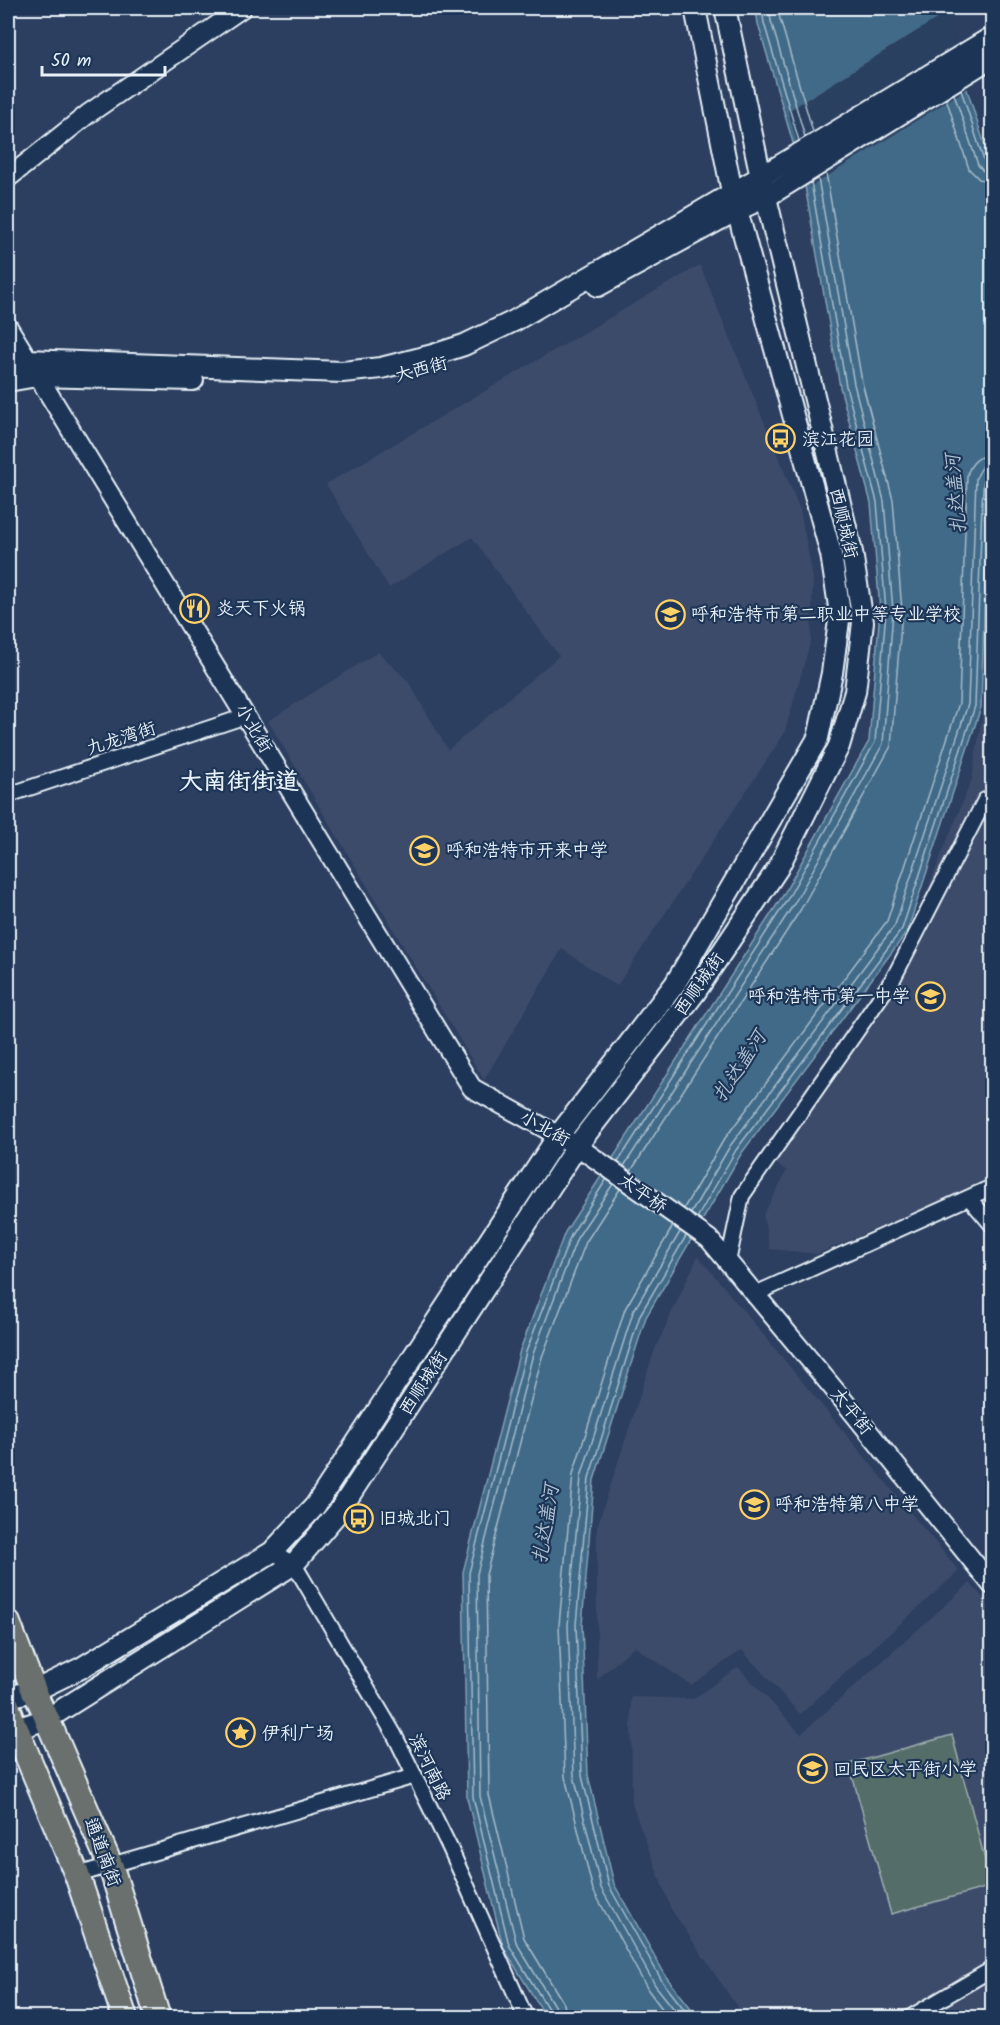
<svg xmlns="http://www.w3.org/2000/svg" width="1000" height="2025" font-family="Kalam,'LXGW WenKai TC',sans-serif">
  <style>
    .built { fill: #3e4b6b }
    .green { fill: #556d69; stroke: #9eafb0; stroke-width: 1.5 }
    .water { fill: #416a88; stroke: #84a0b5; stroke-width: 1.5 }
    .pier { fill: #2c3f60 }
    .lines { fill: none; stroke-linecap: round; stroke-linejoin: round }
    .shore { stroke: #a5bbcb; stroke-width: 1.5 }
    .minor-casing { stroke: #e8f1f8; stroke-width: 18 }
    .tertiary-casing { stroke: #e8f1f8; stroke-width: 22 }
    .secondary-casing { stroke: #e8f1f8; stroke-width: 24 }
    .primary-casing { stroke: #e8f1f8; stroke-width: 27 }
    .trunk-casing { stroke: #e8f1f8; stroke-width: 28 }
    .minor { stroke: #1d3557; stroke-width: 14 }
    .tertiary { stroke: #1d3557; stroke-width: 18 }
    .secondary { stroke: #1d3557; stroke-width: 20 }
    .primary { stroke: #6b706d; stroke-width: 22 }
    .trunk { stroke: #6b706d; stroke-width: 24 }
    .labels { text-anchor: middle; stroke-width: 4.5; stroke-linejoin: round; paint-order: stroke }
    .street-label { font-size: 18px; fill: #e8f1f8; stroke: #1d3557 }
    .poi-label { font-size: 18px; fill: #e8f1f8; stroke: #1d3557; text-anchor: start }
    .water-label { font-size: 20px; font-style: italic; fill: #aec2d1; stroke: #1d3557 }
    .district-label { font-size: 24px; font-weight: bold; fill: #e8f1f8; stroke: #1d3557 }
  </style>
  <rect width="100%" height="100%" fill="#2c3f60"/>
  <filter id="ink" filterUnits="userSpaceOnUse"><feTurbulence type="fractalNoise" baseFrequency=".0167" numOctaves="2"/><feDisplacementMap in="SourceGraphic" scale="12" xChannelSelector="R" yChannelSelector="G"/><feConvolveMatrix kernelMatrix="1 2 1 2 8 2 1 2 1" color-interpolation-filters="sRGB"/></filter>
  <g filter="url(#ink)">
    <g class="built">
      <path d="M700,265L800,510L813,578L811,640L784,734L617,986L562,949L484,1080L268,721L378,652L408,681L448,750L559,656L472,537L389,588L326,484Z"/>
      <path d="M992,653V1179L817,1254L770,1249L763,1215L787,1171L760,1154L907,940L972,779Z"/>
      <path d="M698,1256L959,1571L800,1714L742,1650L691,1685L634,1646L597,1680V1527L655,1349Z"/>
      <path d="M970,1583L992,1608V2017H744L671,1909L632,1804L631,1697L693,1699L738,1667L801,1734Z"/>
    </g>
    <path class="green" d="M952,1735L992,1886L891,1914L849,1764Z"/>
    <path class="water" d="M756,8H941L992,168V453L988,504L981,707L907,932L741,1154L646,1317L594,1480L582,1625L588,1775L614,1884L667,1978L698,2017H546L503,1947L467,1798L463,1572L520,1350L565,1232L782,897L869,741L880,610L871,503L840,387L804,180L758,24Z"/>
    <path class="pier" d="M946,13L970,87L810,187L788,111Z"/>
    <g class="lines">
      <g class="shore">
        <path d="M762,8L764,23L799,141"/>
        <path d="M769,8L771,21L805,137"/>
        <path d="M778,8L780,19L813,132"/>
        <path d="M961,90L984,161L987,165L992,166"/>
        <path d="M954,94L978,165L983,171L992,173"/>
        <path d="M946,98L969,169L979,179L992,182"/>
        <path d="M618,1162L787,900L875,742L886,611L877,502L846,386L811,182"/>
        <path d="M624,1166L794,904L883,744L893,611L884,501L854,384L818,178"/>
        <path d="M631,1171L801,909L891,746L902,611L893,500L862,382L826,173"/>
        <path d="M684,1208L723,1141L887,921L959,703L967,476C970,463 979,455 992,455"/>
        <path d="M691,1213L730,1146L895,925L968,704L976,478L982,467L992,464"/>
        <path d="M697,1218L736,1150L902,929L975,706L982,503L984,478L987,472L992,471"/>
        <path d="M680,1232L633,1312L581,1477L568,1625L574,1776L601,1888L655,1985L681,2018"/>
        <path d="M686,1236L640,1315L589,1478L576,1625L582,1776L609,1886L662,1981L691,2018"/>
        <path d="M551,2018L550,2012L509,1945L473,1797L469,1573L526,1352L571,1235L606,1180"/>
        <path d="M558,2018L556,2009L516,1942L480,1796L477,1574L533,1354L577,1238L613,1184"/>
        <path d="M567,2018L564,2004L524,1938L489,1795L486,1575L542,1357L586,1242L620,1189"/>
        <path d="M669,2018L648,1990L593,1890L565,1777L559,1625L573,1474L625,1309L673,1226"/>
      </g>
      <defs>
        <g id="minor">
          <path d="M8,795L246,716"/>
          <path d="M969,1198L992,1225"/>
          <path d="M728,1262L742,1196L893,979L985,800"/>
          <path d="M755,1294L992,1187"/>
          <path d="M272,1552L294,1564L394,1734L450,1848L526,2018"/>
          <path d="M77,1875L415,1776"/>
          <path d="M909,2018L992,1969"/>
        </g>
        <g id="tertiary">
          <path d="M8,178L88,114L242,8"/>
          <path d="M8,327L472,1088L577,1146L709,1239L843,1400L992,1585"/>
        </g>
        <g id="secondary">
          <path d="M598,286L737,210L766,197L992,57"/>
          <path d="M8,363L27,360L342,372L381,368L433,355L464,345L514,321L784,163L992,37"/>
          <path d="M8,381L37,376L193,380"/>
          <path d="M8,1697L34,1691L81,1668L272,1552L315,1506L558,1136L675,984L818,738L832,673L840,613L831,554L732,192L695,8"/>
          <path d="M16,1729L47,1719L294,1564L340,1510L577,1146L694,994L778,868L839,746L855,692L863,622L852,552L761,177L725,8"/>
        </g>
        <g id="primary">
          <path d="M34,1691L47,1719"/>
          <path d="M8,1705L16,1729L8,1734"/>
        </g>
        <g id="trunk">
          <path d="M8,1623L34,1691"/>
          <path d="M47,1719L111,1867L158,2018"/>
          <path d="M16,1729L77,1875L125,2018"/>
        </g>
      </defs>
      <use href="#minor" class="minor-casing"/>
      <use href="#tertiary" class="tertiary-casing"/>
      <use href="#secondary" class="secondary-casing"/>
      <use href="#primary" class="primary-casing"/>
      <use href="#trunk" class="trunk-casing"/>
      <use href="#minor" class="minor"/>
      <use href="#tertiary" class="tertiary"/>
      <use href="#secondary" class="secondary"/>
      <use href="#primary" class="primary"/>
      <use href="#trunk" class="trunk"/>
    </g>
  </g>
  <defs>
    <symbol id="bus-ring" viewBox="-11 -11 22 22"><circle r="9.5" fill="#1d3557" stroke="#ffd166" stroke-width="1.5"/><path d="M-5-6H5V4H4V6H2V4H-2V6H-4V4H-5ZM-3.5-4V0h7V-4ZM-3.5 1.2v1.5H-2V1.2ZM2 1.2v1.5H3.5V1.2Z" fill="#ffd166"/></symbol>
    <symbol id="restaurant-ring" viewBox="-11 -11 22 22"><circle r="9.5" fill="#1d3557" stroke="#ffd166" stroke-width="1.5"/><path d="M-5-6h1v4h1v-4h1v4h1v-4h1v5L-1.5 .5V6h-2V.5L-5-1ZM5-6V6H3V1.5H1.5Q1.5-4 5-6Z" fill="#ffd166"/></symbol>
    <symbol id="school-ring" viewBox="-11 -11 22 22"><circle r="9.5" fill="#1d3557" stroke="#ffd166" stroke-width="1.5"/><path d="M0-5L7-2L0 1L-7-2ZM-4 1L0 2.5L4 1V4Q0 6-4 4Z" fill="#ffd166"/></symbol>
    <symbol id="sight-ring" viewBox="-11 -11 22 22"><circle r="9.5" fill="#1d3557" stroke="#ffd166" stroke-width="1.5"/><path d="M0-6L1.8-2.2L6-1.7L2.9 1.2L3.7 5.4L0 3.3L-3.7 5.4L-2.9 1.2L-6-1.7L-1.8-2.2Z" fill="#ffd166"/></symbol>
  </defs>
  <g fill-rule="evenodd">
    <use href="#bus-ring" x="764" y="422" width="33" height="33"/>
    <use href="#restaurant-ring" x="178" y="592" width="33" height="33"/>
    <use href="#school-ring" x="654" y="598" width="33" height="33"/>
    <use href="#school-ring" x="408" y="834" width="33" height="33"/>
    <use href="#school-ring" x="914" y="980" width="33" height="33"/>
    <use href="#school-ring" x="738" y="1488" width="33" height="33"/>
    <use href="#bus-ring" x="342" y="1502" width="33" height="33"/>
    <use href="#sight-ring" x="224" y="1716" width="33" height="33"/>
    <use href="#school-ring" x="796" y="1752" width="33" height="33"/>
  </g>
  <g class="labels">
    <g class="street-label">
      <text transform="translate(421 369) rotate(-15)" y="6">大西街</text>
      <text transform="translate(844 523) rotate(77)" y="6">西顺城街</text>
      <text transform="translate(254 728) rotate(59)" y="6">小北街</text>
      <text transform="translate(121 738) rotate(-18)" y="6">九龙湾街</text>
      <text transform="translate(699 984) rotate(-55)" y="6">西顺城街</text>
      <text transform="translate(545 1128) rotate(29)" y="6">小北街</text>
      <text transform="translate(643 1193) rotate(35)" y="6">太平桥</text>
      <text transform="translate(423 1383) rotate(-57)" y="6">西顺城街</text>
      <text transform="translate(852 1411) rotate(51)" y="6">太平街</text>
      <text transform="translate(430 1767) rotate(64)" y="6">滨河南路</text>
      <text transform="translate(103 1852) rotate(69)" y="6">通道南街</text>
    </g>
    <g class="poi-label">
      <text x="802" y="445">滨江花园</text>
      <text x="216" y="614">炎天下火锅</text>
      <text x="691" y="620">呼和浩特市第二职业中等专业学校</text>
      <text x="446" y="856">呼和浩特市开来中学</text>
      <text x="910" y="1002" text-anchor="end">呼和浩特市第一中学</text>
      <text x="775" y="1510">呼和浩特第八中学</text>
      <text x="379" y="1524">旧城北门</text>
      <text x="262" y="1739">伊利广场</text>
      <text x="833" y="1775">回民区太平街小学</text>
    </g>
    <g class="water-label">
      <text transform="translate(955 494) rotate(-95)" y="7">扎达盖河</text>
      <text transform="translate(739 1066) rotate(-57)" y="7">扎达盖河</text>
      <text transform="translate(545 1524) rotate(-81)" y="7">扎达盖河</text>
    </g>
    <g class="district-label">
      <text x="239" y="789">大南街街道</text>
    </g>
  </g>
  <rect width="1000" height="2025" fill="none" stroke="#1d3557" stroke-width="30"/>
  <rect x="15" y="15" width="970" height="1995" fill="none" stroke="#e8f1f8" stroke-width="2" filter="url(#ink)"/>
  <path d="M42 66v9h123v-9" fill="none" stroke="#e8f1f8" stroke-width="3"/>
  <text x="51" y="66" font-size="18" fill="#e8f1f8" stroke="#1d3557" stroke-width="4.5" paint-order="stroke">50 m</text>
</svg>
